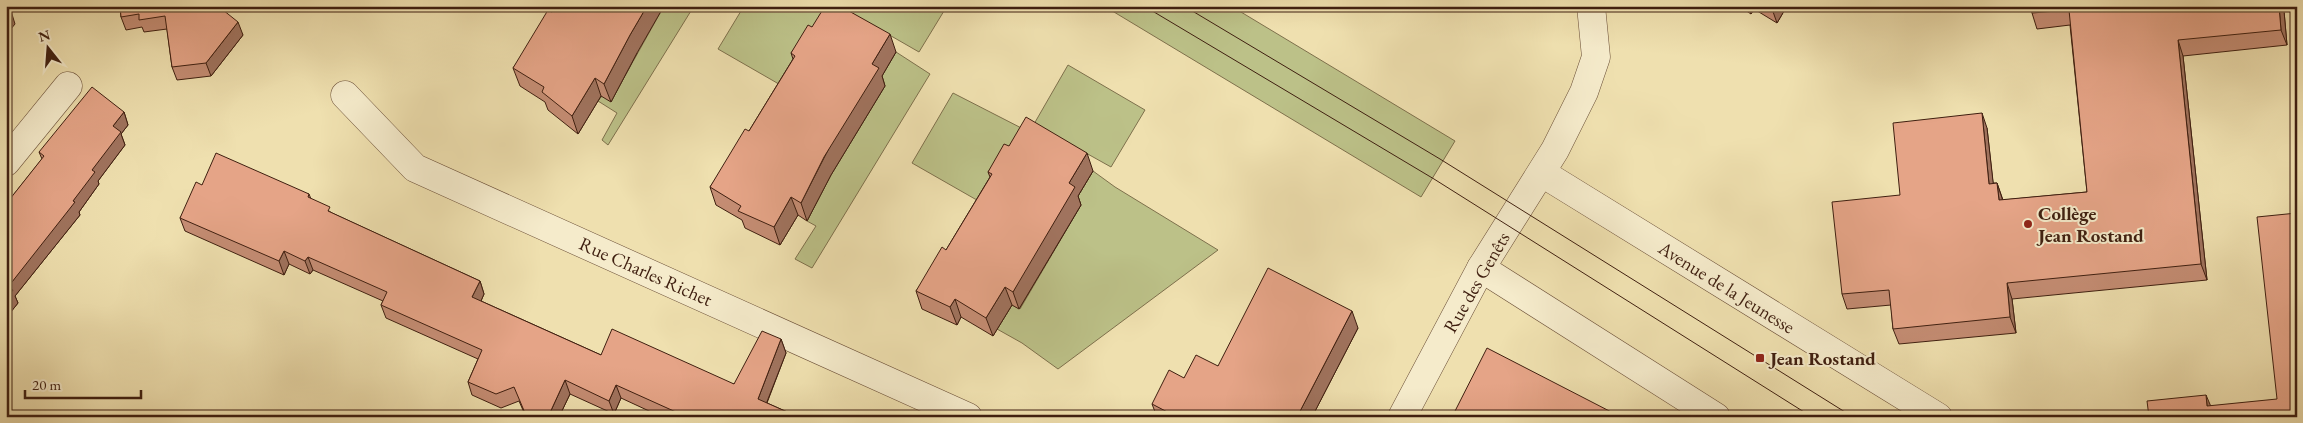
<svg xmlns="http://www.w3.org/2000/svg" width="2303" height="423" font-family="'EB Garamond',serif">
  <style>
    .green { fill: #bcc188; stroke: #7e704c }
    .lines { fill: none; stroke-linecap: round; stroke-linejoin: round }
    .minor-casing { stroke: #6b4f38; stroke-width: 29 }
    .minor { stroke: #f5ebcb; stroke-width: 28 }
    .tram { stroke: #3f1f10; stroke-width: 1 }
    .wall { fill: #c58d74; stroke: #3f1f10 }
    .shaded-wall { fill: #a0735e; stroke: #3f1f10 }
    .building { fill: #e5a487; stroke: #3f1f10 }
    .poi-dot { fill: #8f2418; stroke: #f5ebcb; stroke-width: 2 }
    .labels { text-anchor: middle; stroke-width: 4; stroke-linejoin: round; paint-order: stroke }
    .poi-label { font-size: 19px; font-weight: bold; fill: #3f1f10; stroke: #f5ebcb; text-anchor: start }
    .street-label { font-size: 19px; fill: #3f1f10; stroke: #f5ebcb }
  </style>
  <rect width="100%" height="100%" fill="#efe0af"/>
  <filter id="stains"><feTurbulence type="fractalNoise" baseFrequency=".004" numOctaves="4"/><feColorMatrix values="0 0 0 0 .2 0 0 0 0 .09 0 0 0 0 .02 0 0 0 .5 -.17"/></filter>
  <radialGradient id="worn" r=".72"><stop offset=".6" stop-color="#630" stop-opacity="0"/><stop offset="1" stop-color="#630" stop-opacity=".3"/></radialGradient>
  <g class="green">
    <path d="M664,6H694L608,145L602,140L617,113L598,101L602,96L611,101Z"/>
    <path d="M744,6H816L835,18L791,91L718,49Z"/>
    <path d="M839,6H947L919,52Z"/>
    <path d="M1104,6H1231L1455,141L1421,197Z"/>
    <path d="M896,52L930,74L812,268L795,259L816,226L807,221L878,81Z"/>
    <path d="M1068,65L1145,110L1111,167L1034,124Z"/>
    <path d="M953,93L1033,134L989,207L912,163Z"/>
    <path d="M1093,171L1115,187L1218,250L1058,369L1022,343L997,329L1012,305L1020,309L1081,205L1075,201Z"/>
  </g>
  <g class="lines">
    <defs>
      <g id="minor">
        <path d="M345,95L415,168L968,417"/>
        <path d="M6,162L68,86"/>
        <path d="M1542,173L1938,417"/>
        <path d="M1481,268L1716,417"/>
        <path d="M1402,417L1481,268L1555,150L1584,92L1596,57L1591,6"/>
      </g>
    </defs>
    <use href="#minor" class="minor-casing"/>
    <use href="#minor" class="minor"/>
    <g class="tram">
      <path d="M1144,6L1434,179L1812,417"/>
      <path d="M1184,6L1440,159L1853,417"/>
    </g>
  </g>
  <g class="wall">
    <path d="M120,6H218L243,35L211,76L177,80L172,67L167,29L144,32L142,27L126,30L121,17Z"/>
    <path d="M1739,6H1787L1777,23L1754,9L1751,14Z"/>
    <path d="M2031,6H2297V10L2284,11L2287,45L2183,56L2207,280L2012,299L2016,333L1899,344L1893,329L1891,305L1847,309L1842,294L1900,195L1987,128L1993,183H1997L2003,200L2087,192L2070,25L2037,29L2032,13Z"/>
    <path d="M552,12L637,53L611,102L601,96L578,134L548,110L545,102L520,86L513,68Z"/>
    <path d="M812,27L896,52L882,76L885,86L831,175L807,221L798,215L780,245L745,228L742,220L716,205L710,187L749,131L793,59L791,53Z"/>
    <path d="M124,112L128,125L121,134L125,145L98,181L99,184L79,212L80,215L15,296L18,303L6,318V204L42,159L39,152Z"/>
    <path d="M1009,146L1093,171L1078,196L1081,205L1019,309L1012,305L993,336L961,317L957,325L922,309L916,291L946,250L990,177L988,172Z"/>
    <path d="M202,185L309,194L311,199L332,213L480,281L484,294L481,301L601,355L734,384L781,339L786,353L767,403L794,415V417H662L621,398L614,414L570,394L559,417H526L519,401L501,408L472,395L468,382L478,359L386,318L381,305L383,301L313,270L310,274L289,264L284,275L185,231L180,218Z"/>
    <path d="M1358,328L1312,417H1157L1152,404L1184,378L1218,366Z"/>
  </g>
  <g class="shaded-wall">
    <path d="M647,6H664L637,53L611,102L604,84L630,35Z"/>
    <path d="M1748,6H1753L1754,9L1751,14Z"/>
    <path d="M1771,6H1787L1777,23Z"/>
    <path d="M2279,6H2282L2284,11L2287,45L2281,30Z"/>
    <path d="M11,11L15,24L6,35V17Z"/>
    <path d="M238,22L243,35L211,76L206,63Z"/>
    <path d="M890,34L896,52L882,76L885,86L831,175L807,221L801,203L872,64Z"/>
    <path d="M2178,40L2183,56L2207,280L2201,264Z"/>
    <path d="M595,78L601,96L578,134L572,116Z"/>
    <path d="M124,112L128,125L121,134L125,145L98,181L99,184L79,212L80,215L15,296L18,303L6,318V299L8,287L73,201L92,170L113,126Z"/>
    <path d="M1982,113L1987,128L1995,199L1989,184Z"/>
    <path d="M1087,153L1093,171L1078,196L1081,205L1019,309L1013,292L1069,183Z"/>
    <path d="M1997,183L2002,198L2005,216L1999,200Z"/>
    <path d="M791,197L798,215L780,245L774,227Z"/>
    <path d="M284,251L289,264L284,275L279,261Z"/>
    <path d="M308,257L313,270L310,274L305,261Z"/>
    <path d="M480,281L484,294L477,310L472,297Z"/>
    <path d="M2007,283L2012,299L2016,333L2010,317Z"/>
    <path d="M1005,287L1012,305L993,336L986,318Z"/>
    <path d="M955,299L961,317L957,325L950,307Z"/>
    <path d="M1352,311L1358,328L1312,417H1297Z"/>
    <path d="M781,339L786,353L763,412L758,399Z"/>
    <path d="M565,380L570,394L559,417H548Z"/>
    <path d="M616,385L621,398L614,414L609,401Z"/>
    <path d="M2206,395L2212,409L2207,406Z"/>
  </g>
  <g class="building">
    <path d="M120,6H218L238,22L206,63L172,67L165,16L139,20V14L121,17Z"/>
    <path d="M556,6H647L630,35L604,84L595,78L572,116L542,92L544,87L513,68L548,10L552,12Z"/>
    <path d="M825,6H840L890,34L872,64L879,68L824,157L801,203L791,197L774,227L738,211L741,206L710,187L745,129L749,131L795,56L791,53L808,25L812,27Z"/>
    <path d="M2031,6H2279L2281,30L2178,40L2201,264L2007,283L2010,317L1893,329L1889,290L1842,294L1832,202L1900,195L1893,123L1982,113L1989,184L1997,183L1999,200L2087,192L2069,10L2032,13Z"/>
    <path d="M6,8L11,11L6,17Z"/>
    <path d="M92,87L124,112L113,126L121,132L92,170L95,172L73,201L75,202L8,287L13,290L6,299V204L44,156L39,152Z"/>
    <path d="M1026,117L1087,153L1069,183L1075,187L1013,292L1005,287L986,318L955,299L950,307L916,291L942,247L946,250L992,174L988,172L1004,144L1009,146Z"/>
    <path d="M216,153L309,194L308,197L330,207L328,211L480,281L472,297L601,355L612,329L734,384L762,331L781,339L758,399L794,415L793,417H687L616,385L609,401L565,380L548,417H533L525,413L514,387L496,394L468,382L482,350L381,305L387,292L308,257L305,261L284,251L279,261L180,218L196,182L202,185Z"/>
    <path d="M2297,213V417H2149L2147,401L2206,395L2207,406L2277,399L2257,217Z"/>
    <path d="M1268,268L1352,311L1297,417H1177L1152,404L1169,370L1184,378L1196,355L1218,366Z"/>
    <path d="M1487,348L1621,417H1452Z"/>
  </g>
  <g class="poi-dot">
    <circle cx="2028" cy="224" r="5"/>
    <rect x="1755" y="353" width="10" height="10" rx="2.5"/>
  </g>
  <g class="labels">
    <g class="poi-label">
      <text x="2038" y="220">Collège<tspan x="2038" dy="22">Jean Rostand</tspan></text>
      <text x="1770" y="365">Jean Rostand</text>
    </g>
    <g class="street-label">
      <text transform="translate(646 271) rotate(24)" y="7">Rue Charles Richet</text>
      <text transform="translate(1476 282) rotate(-60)" y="7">Rue des Genêts</text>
      <text transform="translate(1727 287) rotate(32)" y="7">Avenue de la Jeunesse</text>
    </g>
  </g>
  <rect width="2303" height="423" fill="none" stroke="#efe0af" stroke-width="25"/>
  <rect x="8" y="8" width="2288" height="408" fill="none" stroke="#3f1f10" stroke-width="2.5"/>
  <rect x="12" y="12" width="2278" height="398" fill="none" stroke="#3f1f10"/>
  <g transform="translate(48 48) rotate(343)" stroke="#f5ebcb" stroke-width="4" paint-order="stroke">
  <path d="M0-4L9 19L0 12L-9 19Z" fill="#3f1f10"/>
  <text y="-8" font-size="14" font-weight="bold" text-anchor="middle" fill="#3f1f10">N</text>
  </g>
  <path d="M25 390v8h116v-8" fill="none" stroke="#3f1f10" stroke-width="2.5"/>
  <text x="32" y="390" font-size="15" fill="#3f1f10" stroke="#f5ebcb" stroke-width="4" paint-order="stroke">20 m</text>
  <rect width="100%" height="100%" filter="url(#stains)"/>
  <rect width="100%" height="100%" fill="url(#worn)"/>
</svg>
